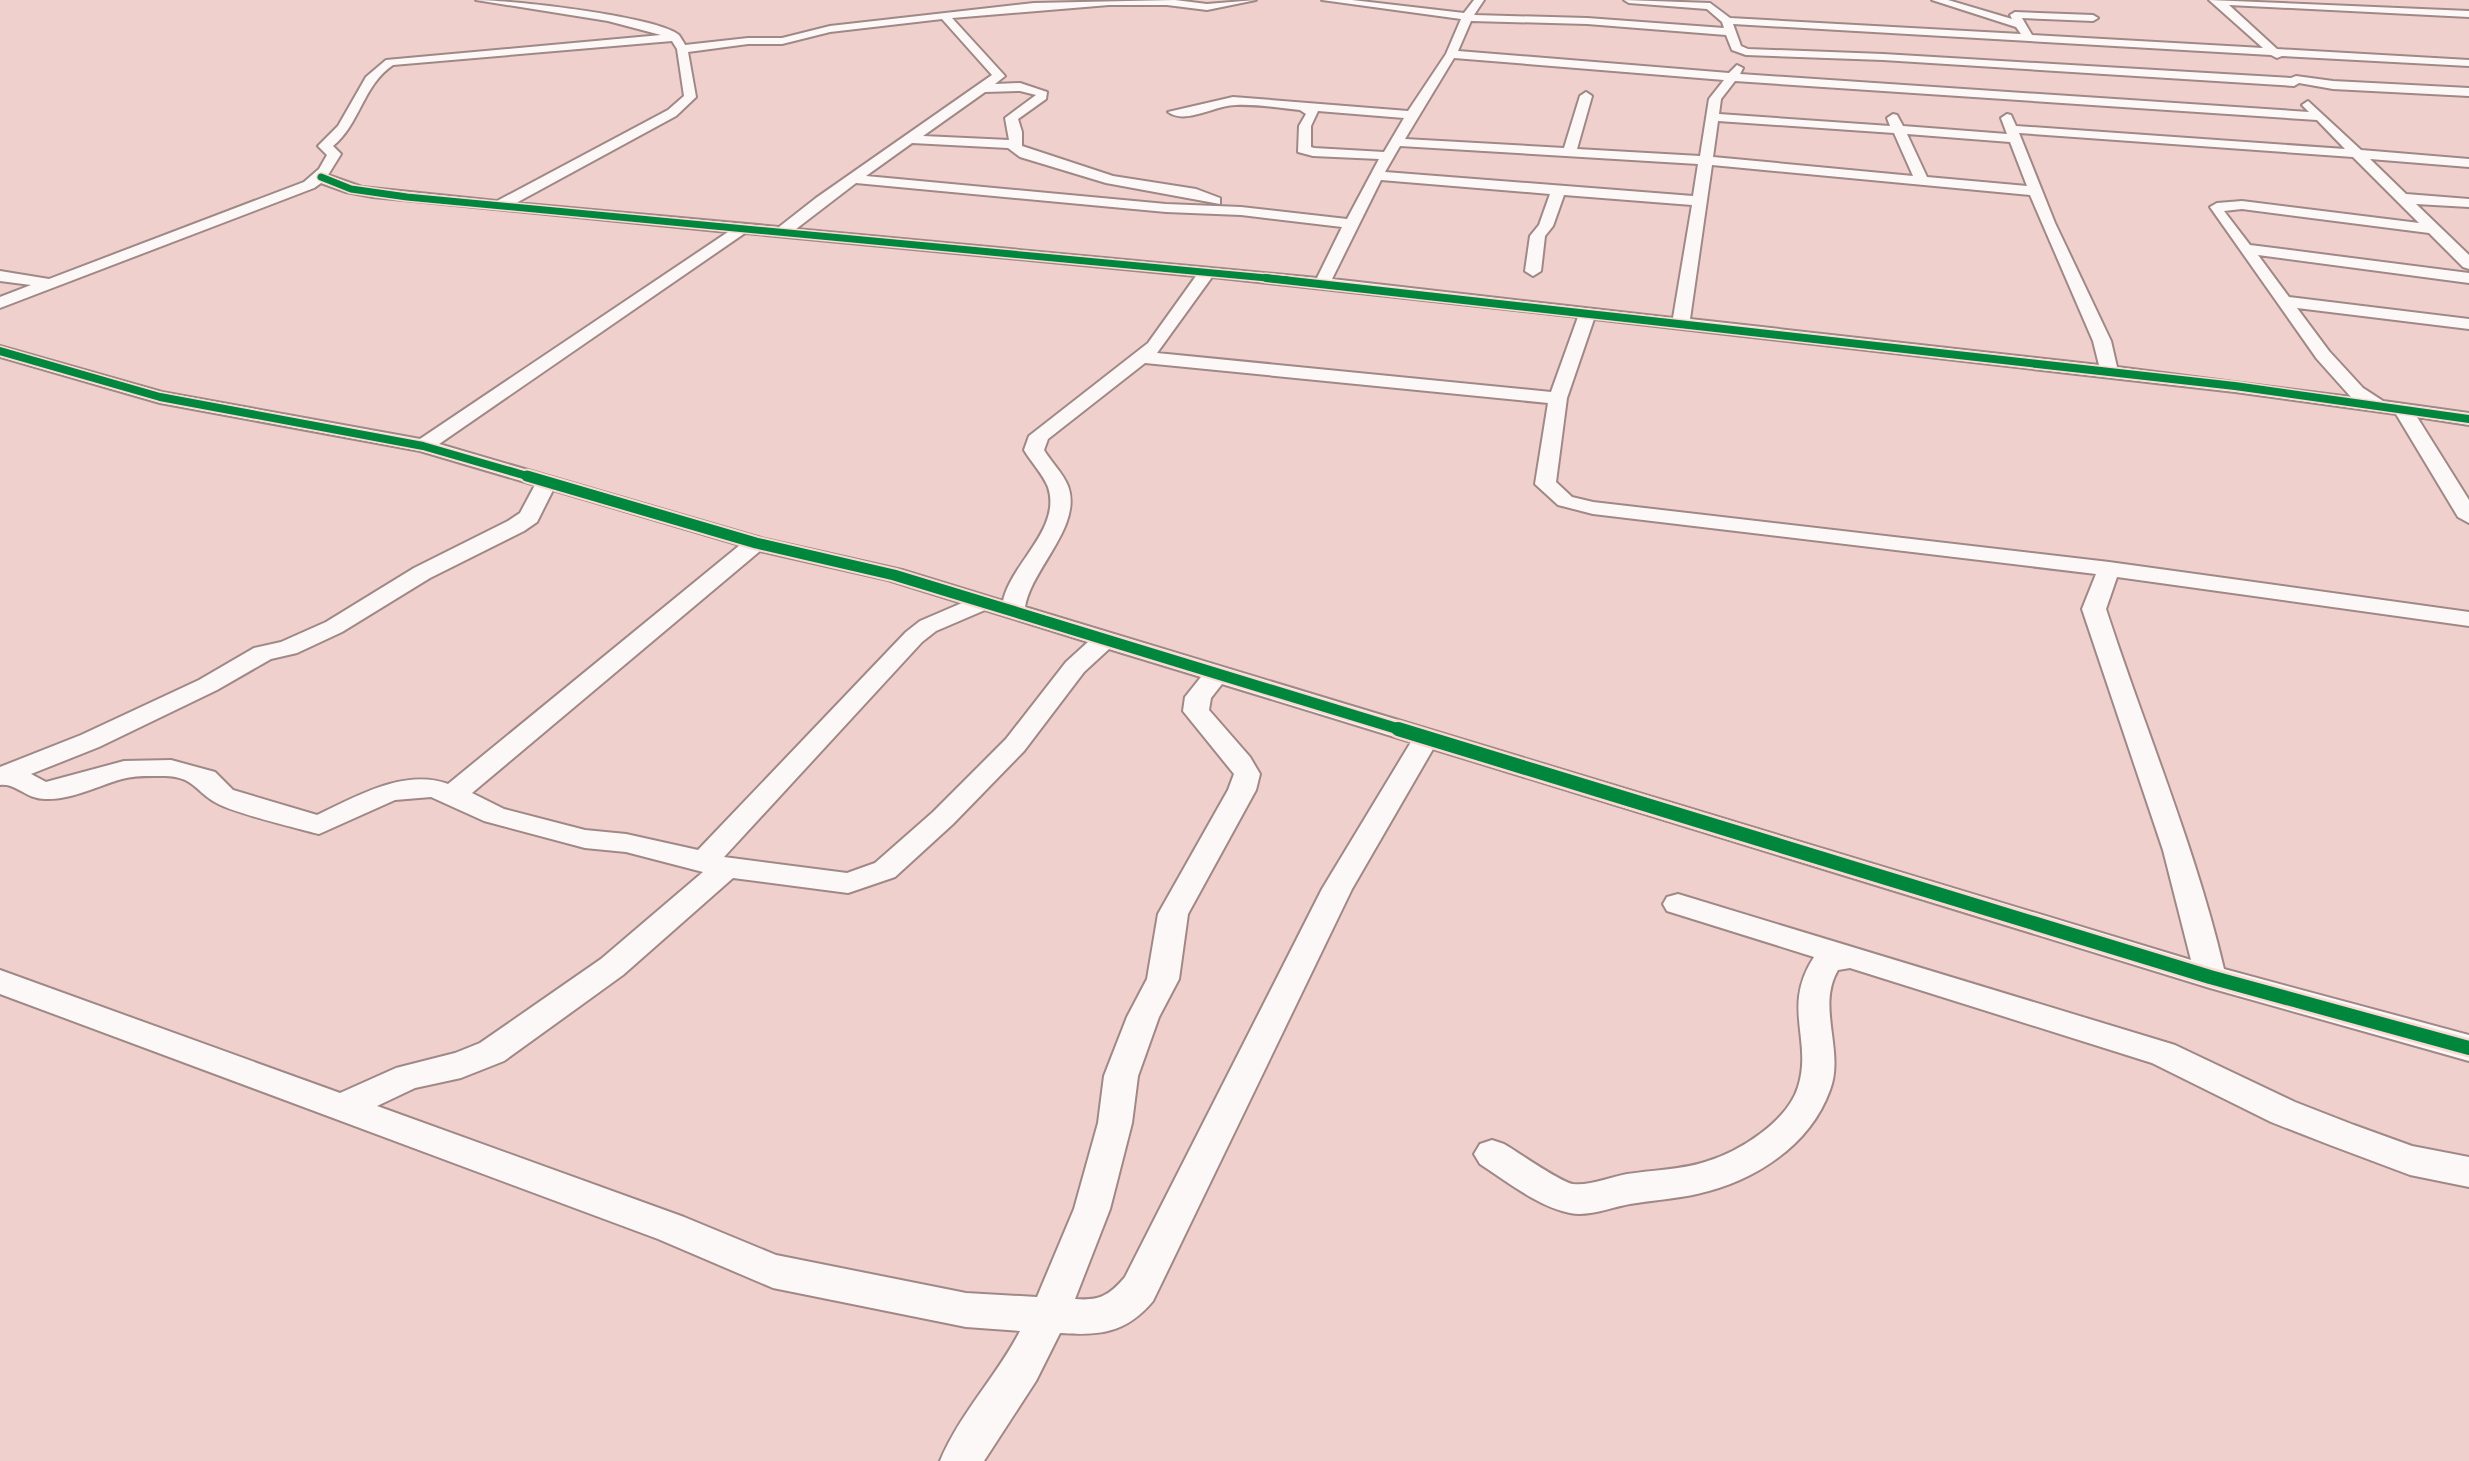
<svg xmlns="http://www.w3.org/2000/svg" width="2469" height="1461" font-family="'DM Sans',sans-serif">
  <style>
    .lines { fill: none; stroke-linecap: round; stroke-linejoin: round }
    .minor-casing { stroke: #9f8886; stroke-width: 4 }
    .minor { fill: #fdf8f8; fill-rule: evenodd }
    .cycleway-far3-casing { stroke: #fcd8d4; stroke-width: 10 }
    .cycleway-far2-casing { stroke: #fcd8d4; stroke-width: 11 }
    .cycleway-far1-casing { stroke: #fcd8d4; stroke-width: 15 }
    .cycleway-casing { stroke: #fcd8d4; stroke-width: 19 }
    .cycleway-far3 { stroke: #00873e; stroke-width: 7 }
    .cycleway-far2 { stroke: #00873e; stroke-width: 8 }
    .cycleway-far1 { stroke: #00873e; stroke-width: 11 }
    .cycleway { stroke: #00873e; stroke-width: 14 }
  </style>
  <rect width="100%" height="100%" fill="#f0d0cd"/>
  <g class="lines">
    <defs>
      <g id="minor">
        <path d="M476,0C510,0 656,16 679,35C679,35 685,44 685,45L748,38H782L830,26L1034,3L1175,0L1207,4L1256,0L1207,10L1167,5H1109L952,18L1005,76L995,84L1020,83L1047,92L1046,99L1018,119L1022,132V146L1113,176L1196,189L1220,198V204L1106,183L1020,157L1008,148L912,143L866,176L1166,204L1241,207L1347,219L1379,159L1313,156L1298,152L1299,126L1306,114L1300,110C1279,108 1257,104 1236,105C1215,105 1186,125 1168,112L1233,97L1408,111L1446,54L1461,19L1322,0H1352L1464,13L1474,0H1484L1474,15L1587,18L1724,28L1722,22L1707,9L1629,3L1624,0L1710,3L1730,18L2021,34L2016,27L1932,0H1948L2012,19L2010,15L2015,12L2093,15L2098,18L2093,21L2022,18L2032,35L2263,48L2209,0L2469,11V17L2229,5L2277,49L2469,60V66L2282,56L2277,58L2271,55L1733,24L1741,46L1748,49L1883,54L2291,78L2296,76L2333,81L2469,88V96L2333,89L2299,83L2294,86L1883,60L1746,55L1732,50L1726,35L1587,24L1471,21L1458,51L1729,73L1737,65L1743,68L1740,74L2309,112L2302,105L2308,101L2361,150L2469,159V167L2370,159L2406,194L2469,199V207L2416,204L2469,255V269L2463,267L2429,233L2242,209L2224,211L2250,245L2469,273V283L2258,255L2289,297L2469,319V329L2297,308L2329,351L2363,388L2383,401L2469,413V425L2417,417L2469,500V523L2458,517L2396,414L2235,392L1594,319L1567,398L1556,482L1572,497L1593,502L2109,562L2469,612V626L2117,577L2106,609C2145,729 2195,846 2224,969L2469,1035V1061L2210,988L1433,749L1352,889L1153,1301C1126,1333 1100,1336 1060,1333L1036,1381L984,1461H940C960,1413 997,1376 1020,1331L966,1327L773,1288L658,1239L0,994V970L340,1093L396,1068L455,1053L480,1043L601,959L703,872L626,852L585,848L484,821L431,797L395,800L319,834C297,828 228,812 213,801C194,789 193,777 165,776C152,776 135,775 122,779C97,786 72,800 45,799C26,799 16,783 0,785V767L81,735L199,680L254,648L281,642L326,622L414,568L508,521L520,513L535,485L420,451L160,403L0,357V346L162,392L420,439L728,232L373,197L346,192L321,183L314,188L0,308V297L31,285L0,281V271L49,279L304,182L319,169L327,155L318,146L338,126L366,77L386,60L661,35L608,21ZM942,19L992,75L816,198L779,227L516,203L676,116L696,97L688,52L748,44H782L830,32ZM672,41L677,49L684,96L668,110L497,201L362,187L328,175L341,154L333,146C360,124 363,85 393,65ZM1454,58L1724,80L1709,99L1700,156L1577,149L1592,96L1586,92L1580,96L1564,148L1405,139ZM1735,81L2317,120L2345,149L2016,126L2011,115L2007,114L2001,118L2007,134L1903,126L1897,115L1893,114L1887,118L1890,126L1719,114L1721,99ZM1020,91L1036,95L1005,118L1009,140L923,136L985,92ZM1318,111L1404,118L1384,152L1314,148L1311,147V126ZM1718,121L1894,133L1913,176L1713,157ZM2019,133L2353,157L2419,223L2242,201L2217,203L2210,207L2317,359L2351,397L2117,367L2111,341L2055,223ZM1907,134L2010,142L2027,186L1927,177ZM1400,146L1698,164L1693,196L1385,172ZM1712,165L2030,195L2093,341L2099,365L1690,319ZM1381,180L1550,194L1539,225L1530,236L1525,271L1533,276L1541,271L1545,236L1553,226L1564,195L1692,205L1673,318L1332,279ZM856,183L1166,212L1241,215L1342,227L1317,278L796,229ZM745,233L1196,276L1148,343L1029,436L1024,450C1031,462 1043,474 1048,487C1062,529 1011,563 1003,601L902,570L761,538L439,444ZM1212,277L1578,317L1551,392L1157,353ZM1145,363L1548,403L1535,484L1558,505L1593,514L2096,574L2082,609L2163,850L2191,960L1025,607C1031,569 1083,526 1068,486C1063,473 1051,462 1044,450L1048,439ZM553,490L740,545L448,784C404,768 356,797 317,815L233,790L215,772L171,760L124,761L46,782L31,774L99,747L217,690L271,659L297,653L342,632L430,578L524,531L537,522ZM760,551L888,580L962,603L920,621L906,632L698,850L626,834L585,830L504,809L472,793ZM985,610L1088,642L1066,662L1006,739L933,812L875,863L847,873L724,857L922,642L936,631ZM1109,649L1201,677L1185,697L1183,711L1234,774L1228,790L1158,914L1147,979L1127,1017L1104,1076L1098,1123L1074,1209L1037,1297L966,1293L776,1255L684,1217L377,1106L415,1088L461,1078L504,1061L623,975L733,878L848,893L895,877L953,824L1024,751L1084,672ZM1222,684L1411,742L1322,889L1125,1277C1109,1296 1099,1301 1075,1299L1110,1209L1132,1123L1138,1076L1159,1017L1179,979L1188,914L1256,790L1260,774L1250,757L1209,710L1211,698Z"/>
        <path d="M1678,894L2175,1045L2295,1102L2354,1125L2412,1146L2469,1157V1187L2410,1175L2330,1145L2271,1122L2152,1063L1850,968L1838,970C1816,1007 1845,1051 1830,1090C1810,1146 1753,1182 1697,1194C1675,1199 1652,1200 1630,1204C1612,1207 1589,1217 1570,1213C1537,1206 1508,1182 1480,1164L1474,1154L1480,1144L1492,1140L1504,1144C1518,1152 1560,1182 1573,1184C1590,1186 1610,1177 1627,1174C1653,1170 1680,1170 1705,1162C1739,1152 1787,1122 1798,1087C1813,1040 1781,1007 1814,957L1667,911L1663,904L1667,897Z"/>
      </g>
    </defs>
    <use href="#minor" class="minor-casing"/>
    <use href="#minor" class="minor"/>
    <defs>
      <path id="cycleway-far3" d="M321,177L351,189L407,197L1287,280"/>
      <g id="cycleway-far2">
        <path d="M1266,278L2235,386L2469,419"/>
        <path d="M0,351L160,397L423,446L534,478"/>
      </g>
      <path id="cycleway-far1" d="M527,476L756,543L894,575L1405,731"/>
      <path id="cycleway" d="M1398,729L2210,977L2469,1048"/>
    </defs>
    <use href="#cycleway-far3" class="cycleway-far3-casing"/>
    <use href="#cycleway-far2" class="cycleway-far2-casing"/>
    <use href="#cycleway-far1" class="cycleway-far1-casing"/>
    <use href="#cycleway" class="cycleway-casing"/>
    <use href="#cycleway-far3" class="cycleway-far3"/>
    <use href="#cycleway-far2" class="cycleway-far2"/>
    <use href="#cycleway-far1" class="cycleway-far1"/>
    <use href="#cycleway" class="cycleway"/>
  </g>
</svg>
